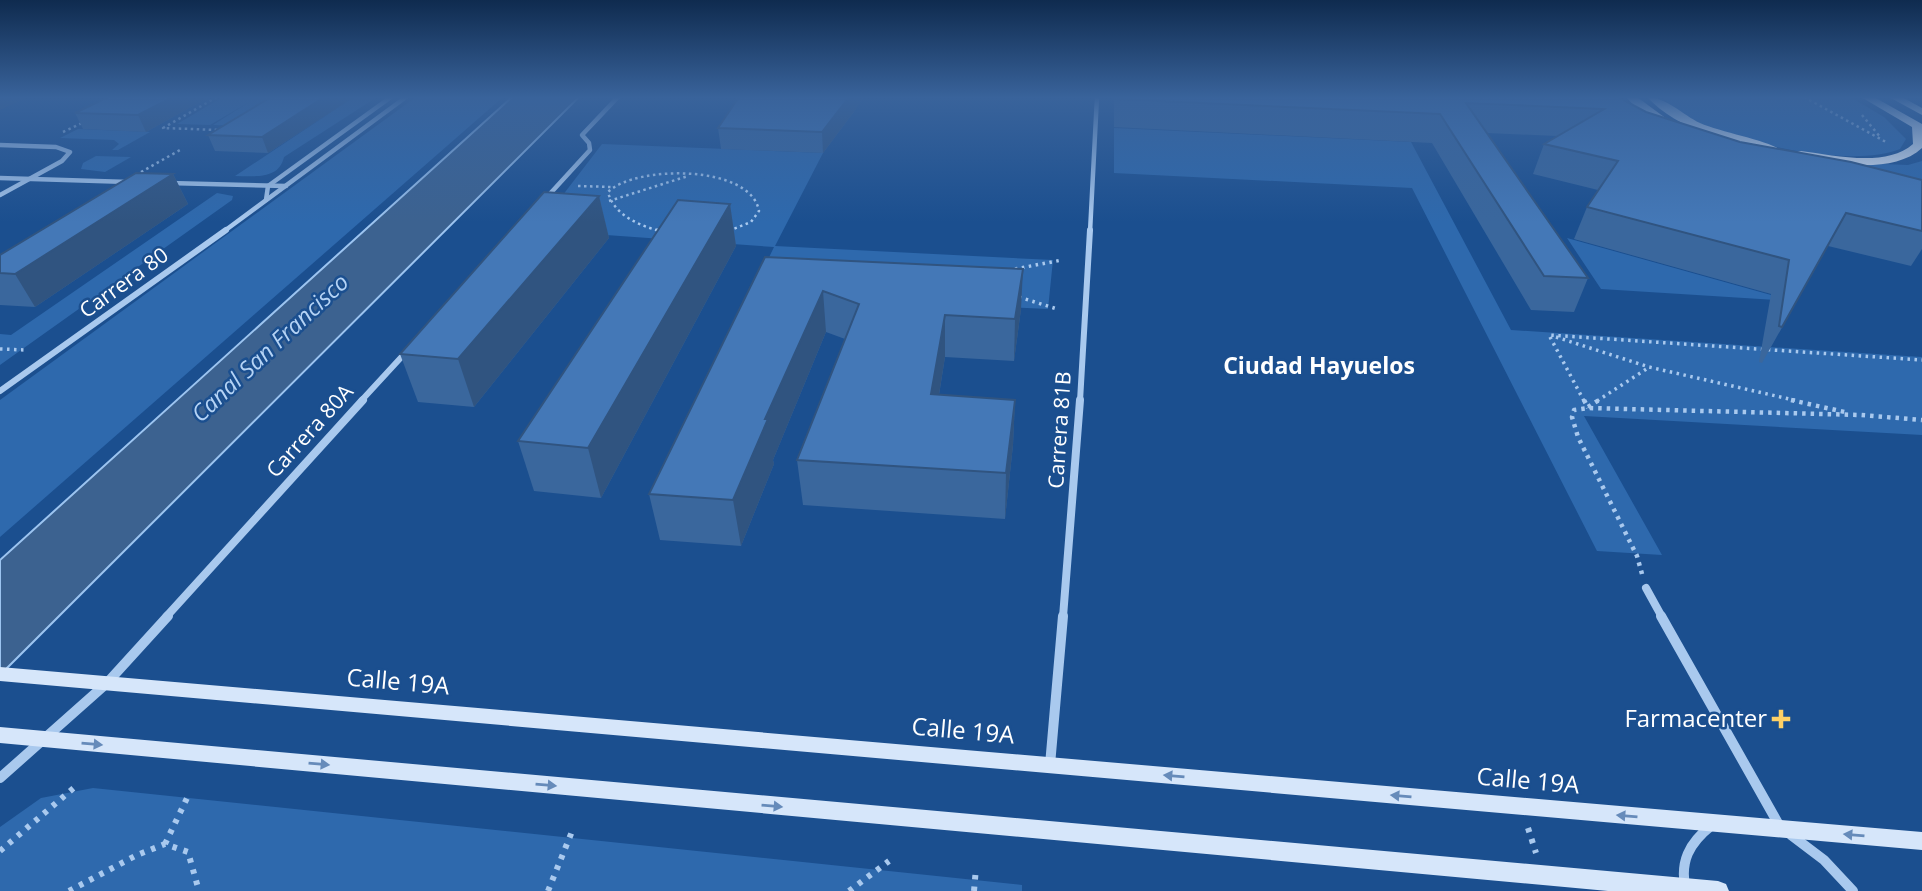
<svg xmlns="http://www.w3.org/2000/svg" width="1922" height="891" font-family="'Open Sans',sans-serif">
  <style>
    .green { fill: #2e69ad }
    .water { fill: #3c6290; stroke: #9cc4f0; stroke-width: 2 }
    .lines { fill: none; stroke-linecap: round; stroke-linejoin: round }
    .path-far3 { stroke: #a9c9ee; stroke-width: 2.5; stroke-dasharray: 2.5 3.5; stroke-linecap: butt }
    .path-far2 { stroke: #a9c9ee; stroke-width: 3.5; stroke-dasharray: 2.5 4.5; stroke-linecap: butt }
    .path-far1 { stroke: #a9c9ee; stroke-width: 4.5; stroke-dasharray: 3.5 5; stroke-linecap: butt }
    .path { stroke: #a9c9ee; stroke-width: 6; stroke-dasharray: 4.5 7; stroke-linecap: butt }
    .street-far3 { stroke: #a9c9ee; stroke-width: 4.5 }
    .street-far2 { stroke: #a9c9ee; stroke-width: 6 }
    .street-far1 { stroke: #a9c9ee; stroke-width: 8 }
    .street { stroke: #a9c9ee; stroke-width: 10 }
    .secondary { fill: #d6e6fa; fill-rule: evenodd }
    .primary { fill: #f0f6ff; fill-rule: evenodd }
    .wall { fill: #3a679d }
    .shaded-wall { fill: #305480 }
    .building { fill: #4478b7; stroke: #305480; stroke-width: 2 }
    .oneway { fill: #668bba }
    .poi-dot { fill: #ffd166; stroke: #1b4f8f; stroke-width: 2.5 }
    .labels { text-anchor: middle; stroke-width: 5; stroke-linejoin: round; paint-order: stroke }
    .street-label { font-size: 21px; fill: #fff; stroke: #1b4f8f }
    .water-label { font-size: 23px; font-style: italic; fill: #b5d3f5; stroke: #1b4f8f }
    .neighbourhood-label { font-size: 23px; font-weight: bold; fill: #fff; stroke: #1b4f8f }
    .near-street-label { font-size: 24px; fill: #fff; stroke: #1b4f8f }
    .near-poi-label { font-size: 24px; fill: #fff; stroke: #1b4f8f; text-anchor: end }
  </style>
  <rect width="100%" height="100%" fill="#1b4f8f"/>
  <g class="green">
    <path d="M223,97H278L247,126L213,125L251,101L210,125L177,124Z"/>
    <path d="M354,97H377L284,157C279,180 254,176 235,176Z"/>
    <path d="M416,97H503L0,537V400Z"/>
    <path d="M1662,97H1850L1884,117L1906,139L1900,149C1850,169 1745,143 1697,123C1683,117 1673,107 1662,97Z"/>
    <path d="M1114,128L1411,142L1511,330L1922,357V435L1584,416L1662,555L1597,551L1412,188L1114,173Z"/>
    <path d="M78,129L150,132L118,150H112L119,144L114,140L60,138Z"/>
    <path d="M602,144L823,153L775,246L1053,260L1048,309L751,295L774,247L536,230Z"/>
    <path d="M96,156L131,157L105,172L81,169L83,163Z"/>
    <path d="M1922,161V180L1834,162L1908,165Z"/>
    <path d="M217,193L233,196L232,200L0,365V334L11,335Z"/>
    <path d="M1567,238L1793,301L1601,289Z"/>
    <path d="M93,788L1022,885V891H0V827L41,798Z"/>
  </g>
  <path class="water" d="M512,97H579L0,675V560Z"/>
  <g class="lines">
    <g class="path-far3">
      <path d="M217,97L163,128L219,130"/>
      <path d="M1804,97L1886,142"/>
      <path d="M1862,115L1881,138"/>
      <path d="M63,132L84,122"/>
      <path d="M141,172L180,150"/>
      <path d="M578,186L611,187"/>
      <path d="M609,201L688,176"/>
      <path d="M663,232C641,226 614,216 608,192C635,165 751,164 759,211L751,222L726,232"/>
    </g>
    <g class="path-far2">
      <path d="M656,230L688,235L732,230"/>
      <path d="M1015,269L1062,260"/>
      <path d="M1019,297L1057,309"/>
      <path d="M1556,337L1649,367L1798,401"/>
      <path d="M0,349L26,350"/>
      <path d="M1584,401L1549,335L1922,360"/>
      <path d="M1597,401L1648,368"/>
    </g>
    <g class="path-far1">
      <path d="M1584,400L1588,408"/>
      <path d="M1791,400L1849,413"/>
      <path d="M1588,407L1599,400"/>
      <path d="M1642,574L1637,556L1578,437L1572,417L1574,410L1588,408L1861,415L1922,420"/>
    </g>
    <g class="path">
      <path d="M1528,828L1536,853"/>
      <path d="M165,844L188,796"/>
      <path d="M0,851L76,786"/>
      <path d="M69,891L137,855L165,844L188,852L199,891"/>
      <path d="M548,891L573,829"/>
      <path d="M849,891L889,861"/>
      <path d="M974,891L976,868"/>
    </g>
    <g class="street-far3">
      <path d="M0,145L56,147L70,152L62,161L0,195"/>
      <path d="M0,178L129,182"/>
      <path d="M169,183L286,186"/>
      <path d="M547,197L590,150L589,143L582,135L618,97"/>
      <path d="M266,200L268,186L391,97"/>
      <path d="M223,232L406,97"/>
      <path d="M1090,232L1097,97"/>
    </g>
    <g class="street-far2">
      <path d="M0,391L226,230"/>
      <path d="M361,401L407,351"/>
      <path d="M1080,401L1090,230"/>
    </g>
    <g class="street-far1">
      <path d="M1646,588L1662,617"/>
      <path d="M166,617L363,400"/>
      <path d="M1063,617L1080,400"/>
    </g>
    <g class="street">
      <path d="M1661,616L1779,825"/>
      <path d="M1050,765L1063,616"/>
      <path d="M0,778L107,683L168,616"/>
      <path d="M1791,835L1824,860L1853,891"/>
      <path d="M1686,891C1679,862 1689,843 1712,825"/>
    </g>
    <g class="secondary">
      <path d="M0,667L1922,832V850L0,681Z"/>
      <path d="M0,727L1718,881L1726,884L1729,891H1608L0,743Z"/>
    </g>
    <g class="primary">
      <path d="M1626,97H1637L1675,125L1666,127L1639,111Z"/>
      <path d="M1647,97C1666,97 1683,115 1700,123C1720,132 1766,140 1779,149L1773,152C1729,142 1679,131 1647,97Z"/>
      <path d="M1861,97H1874L1922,124V148C1893,175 1832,164 1797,156V152L1801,151C1834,155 1886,168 1913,144L1912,127Z"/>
      <path d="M1889,97H1902L1922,108V115Z"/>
    </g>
  </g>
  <g class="wall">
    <path d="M108,97H209L146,132L83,129L75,113Z"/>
    <path d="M271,97H354L268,153L215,151L208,135Z"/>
    <path d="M1114,97H1618L1646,112L1740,142L1922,180V249L1911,266L1828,246L1762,363L1759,362L1771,294L1574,239L1587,207L1598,190L1533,174L1544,144L1557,136L1487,133L1588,278L1574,312L1531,310L1432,143L1114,127Z"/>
    <path d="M856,109L823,153L721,149L718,128Z"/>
    <path d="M173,174L188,204L35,307L0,305V255Z"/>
    <path d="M599,196L609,238L474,407L418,402L400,354Z"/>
    <path d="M730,204L736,246L601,498L534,491L518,441Z"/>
    <path d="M765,257L1021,309L1014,361L945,357L939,395L1015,400L1013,445L1005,519L803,505L797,460L845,339L826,332L773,460L774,464L741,546L660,540L649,494Z"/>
  </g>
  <g class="shaded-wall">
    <path d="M0,97H28L0,110Z"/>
    <path d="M173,97H209L146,132L138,115Z"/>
    <path d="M324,97H354L268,153L262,137Z"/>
    <path d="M849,97H863L856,109L823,153L822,132Z"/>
    <path d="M173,174L188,204L35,307L15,274Z"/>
    <path d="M599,196L609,238L474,407L458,359Z"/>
    <path d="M730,204L736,246L601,498L588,448Z"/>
    <path d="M1023,269L1021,309L1014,361L1015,319Z"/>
    <path d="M823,291L826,332L773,460L774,464L741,546L733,500L765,419Z"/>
    <path d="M945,315V357L932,438L931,394Z"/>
    <path d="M1015,400L1013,445L1005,519L1006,473Z"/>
  </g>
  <g class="building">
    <path d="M108,97H173L138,115L75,113Z"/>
    <path d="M271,97H324L262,137L208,135Z"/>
    <path d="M739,97H849L822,132L718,128Z"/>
    <path d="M1116,97H1618L1646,112L1740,142L1851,162L1922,180V231L1846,213L1782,327L1779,326L1789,260L1587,207L1618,161L1544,144L1604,109L1466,103L1588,278L1544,276L1440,114L1116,99Z"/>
    <path d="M136,173L173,174L15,274L0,273V255Z"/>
    <path d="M544,192L599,196L458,359L400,354Z"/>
    <path d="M678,200L730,204L588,448L518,441Z"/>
    <path d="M765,257L1023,269L1015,319L945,315L931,394L1015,400L1006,473L797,460L859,304L823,291L765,419H768L733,500L649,494Z"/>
  </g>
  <defs><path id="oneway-solid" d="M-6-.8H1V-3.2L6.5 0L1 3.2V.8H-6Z" transform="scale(1.75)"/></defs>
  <g class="oneway">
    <use href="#oneway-solid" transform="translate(92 744) rotate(5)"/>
    <use href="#oneway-solid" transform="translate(319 764) rotate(5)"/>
    <use href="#oneway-solid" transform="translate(1174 776) rotate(-175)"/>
    <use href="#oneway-solid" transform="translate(546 785) rotate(5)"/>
    <use href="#oneway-solid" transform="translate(1401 796) rotate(-175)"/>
    <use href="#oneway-solid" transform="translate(772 806) rotate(5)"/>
    <use href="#oneway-solid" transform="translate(1627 816) rotate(-175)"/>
    <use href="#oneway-solid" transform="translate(1854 835) rotate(-175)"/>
  </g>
  <linearGradient id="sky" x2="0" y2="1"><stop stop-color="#0f2b4f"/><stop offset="0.44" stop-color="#39639b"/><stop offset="1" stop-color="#39639b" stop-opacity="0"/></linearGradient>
  <rect width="1922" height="222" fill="url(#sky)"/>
  <path class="poi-dot" d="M1777.5 708.5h7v7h7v7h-7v7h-7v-7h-7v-7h7z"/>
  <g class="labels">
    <g class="street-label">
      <text transform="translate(124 283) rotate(-36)" y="7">Carrera 80</text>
      <text transform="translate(1060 430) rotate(-86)" y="7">Carrera 81B</text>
      <text transform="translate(310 431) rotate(-48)" y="7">Carrera 80A</text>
    </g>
    <g class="water-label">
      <text transform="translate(270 348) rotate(-43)" y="8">Canal San Francisco</text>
    </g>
    <g class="neighbourhood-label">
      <text x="1319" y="374">Ciudad Hayuelos</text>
    </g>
    <g class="near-street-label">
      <text transform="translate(398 682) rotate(5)" y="8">Calle 19A</text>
      <text transform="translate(963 731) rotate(5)" y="8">Calle 19A</text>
      <text transform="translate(1528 781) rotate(5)" y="8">Calle 19A</text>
    </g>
    <g class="near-poi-label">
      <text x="1767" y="727">Farmacenter</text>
    </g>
  </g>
</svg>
